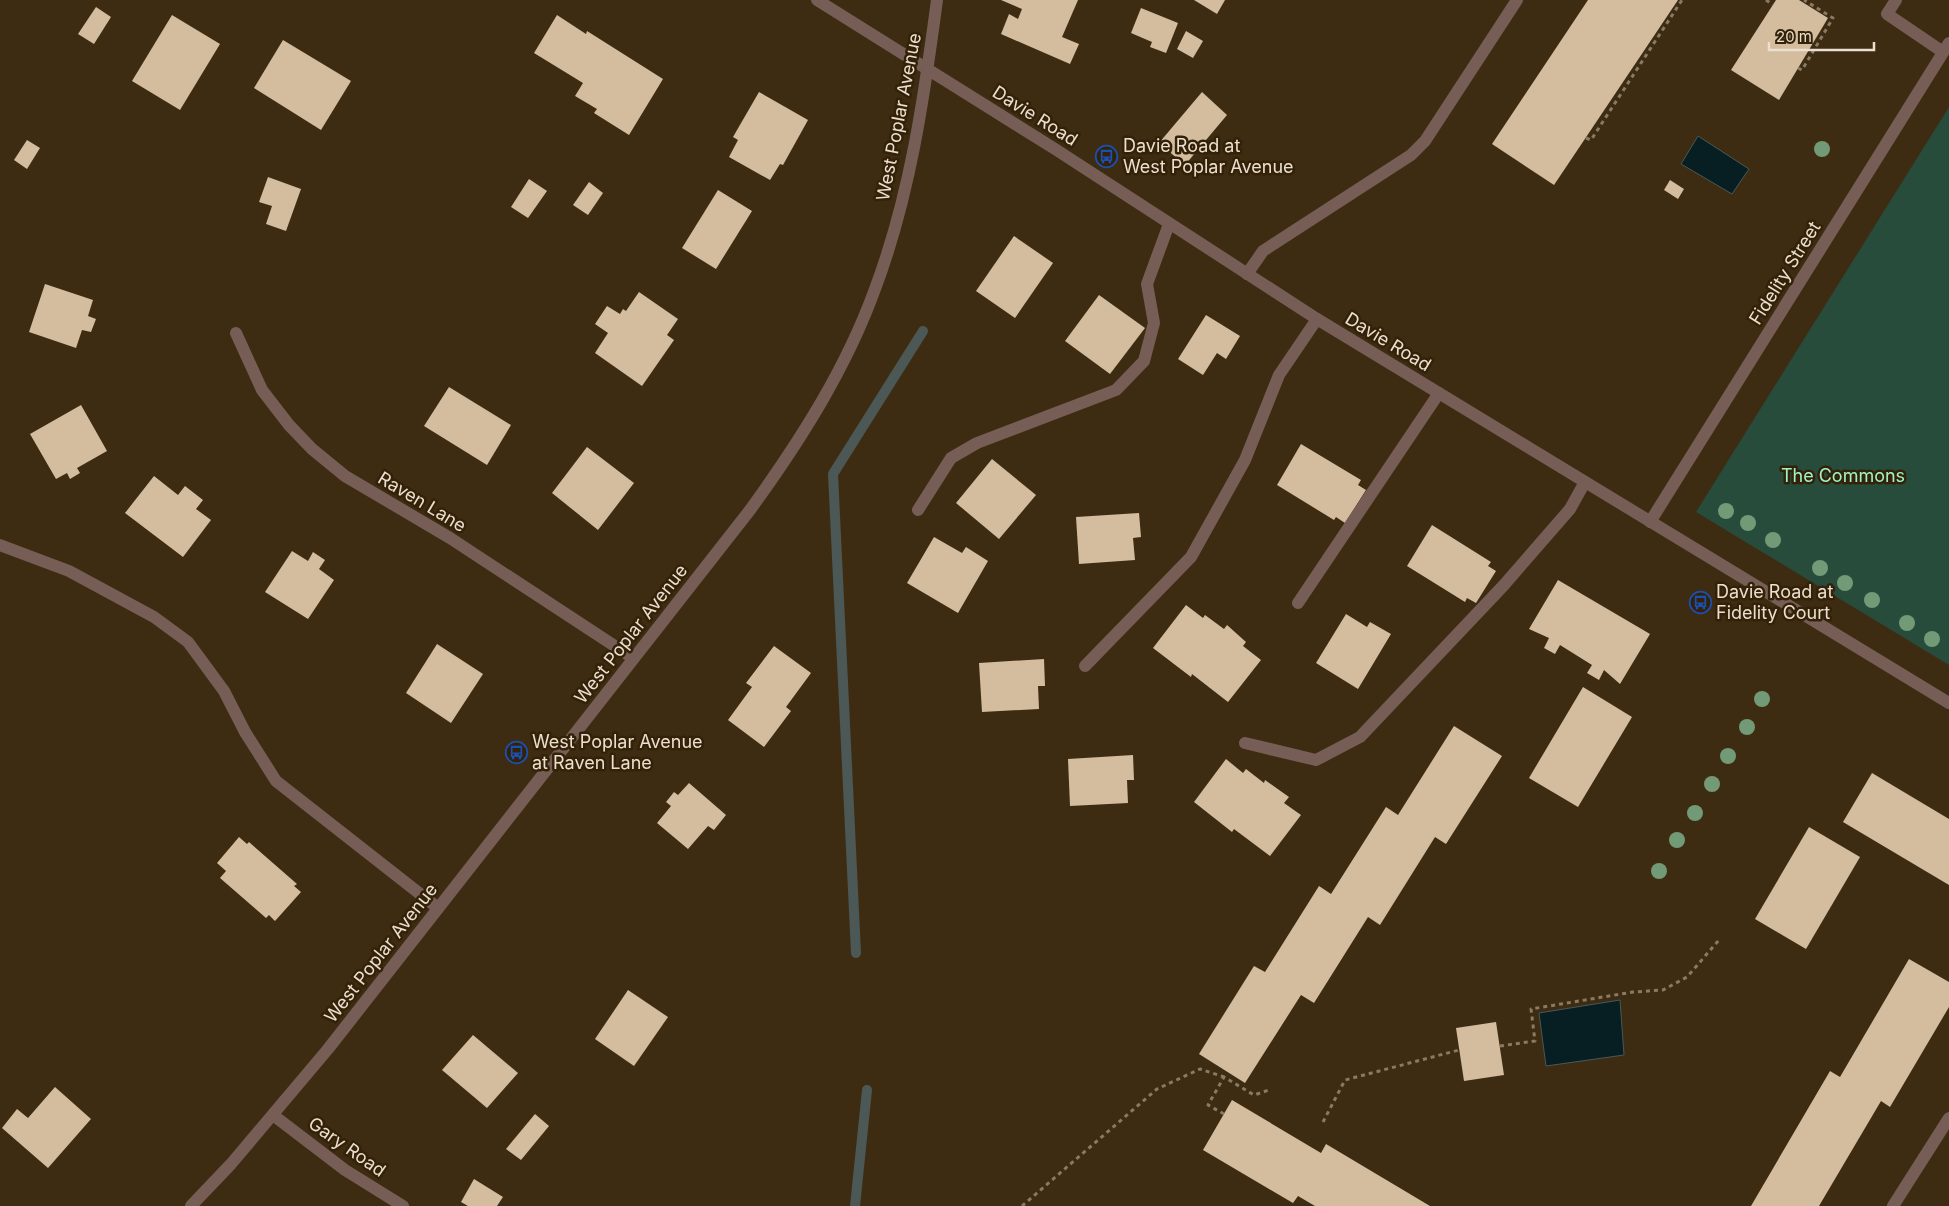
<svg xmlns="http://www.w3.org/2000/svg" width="1949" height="1206" font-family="Inter,sans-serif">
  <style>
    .green { fill: #274c3b }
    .water { fill: #071e22; stroke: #4b5856 }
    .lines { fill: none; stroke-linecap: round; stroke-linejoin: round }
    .stream { stroke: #4b5856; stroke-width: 10 }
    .building { fill: #d4bd9f }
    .path { stroke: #897a65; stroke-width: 3; stroke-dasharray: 4 4; stroke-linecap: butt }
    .minor { stroke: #765e57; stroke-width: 12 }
    .tree { fill: #729a77 }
    .labels { text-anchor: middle; stroke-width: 5; stroke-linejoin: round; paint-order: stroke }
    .street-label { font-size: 18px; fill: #ebdfd0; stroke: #342208 }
    .poi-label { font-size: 18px; fill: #ebdfd0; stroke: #342208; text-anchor: start }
    .park-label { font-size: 18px; fill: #9cf4c9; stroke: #342208 }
  </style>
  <rect width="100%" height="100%" fill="#3e2c12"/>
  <path class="green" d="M1949,107V665L1696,512Z"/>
  <g class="water">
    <path d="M1698,136L1749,169L1732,194L1681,164Z"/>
    <path d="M1620,1000L1624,1055L1546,1066L1539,1013Z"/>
  </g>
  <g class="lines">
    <g class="stream">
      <path d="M856,953L833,474L923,331"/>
      <path d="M855,1206L867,1090"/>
    </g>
  </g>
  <g class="building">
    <path d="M1001,0H1078L1062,37L1079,44L1070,64L1001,34L1009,14L1018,19L1022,9Z"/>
    <path d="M1194,0H1225L1217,14Z"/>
    <path d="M1588,0H1678L1554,185L1492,144Z"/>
    <path d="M1776,0H1799L1828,18L1779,100L1731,70Z"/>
    <path d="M96,7L111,17L94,44L78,34Z"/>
    <path d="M1141,8L1178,23L1166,53L1150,47L1152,42L1131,33Z"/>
    <path d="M172,15L220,44L180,110L132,81Z"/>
    <path d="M557,15L586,34L587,31L663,79L629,135L594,113L597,109L575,96L583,83L534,53Z"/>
    <path d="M1186,31L1203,41L1193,58L1177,49Z"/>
    <path d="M283,40L351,81L321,130L254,88Z"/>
    <path d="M759,92L808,120L783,165L780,164L770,180L729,157L738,140L733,137Z"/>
    <path d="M1202,92L1227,115L1185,165L1159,143Z"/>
    <path d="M27,140L40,148L27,169L14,160Z"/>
    <path d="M268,177L301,189L286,231L266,224L272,206L259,202Z"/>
    <path d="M529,179L547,191L528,218L511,207Z"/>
    <path d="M1670,180L1684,189L1678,199L1664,190Z"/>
    <path d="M589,182L603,193L588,215L573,205Z"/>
    <path d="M718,190L752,211L716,269L682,248Z"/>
    <path d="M1014,236L1053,263L1015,318L976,291Z"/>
    <path d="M45,284L93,300L88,316L96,319L91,332L82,330L76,348L29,332Z"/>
    <path d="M639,292L678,319L667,335L674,340L642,386L595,353L608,333L595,324L607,306L620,314L623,309L626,311Z"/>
    <path d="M1099,295L1145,328L1110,374L1065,341Z"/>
    <path d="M1206,315L1240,336L1226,359L1217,353L1203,375L1178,359Z"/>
    <path d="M449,387L511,425L487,465L424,426Z"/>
    <path d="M81,405L107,451L77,468L80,473L70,479L67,473L56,479L30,434Z"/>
    <path d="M1301,444L1361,480L1358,485L1366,490L1345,523L1336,517L1334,520L1277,485Z"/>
    <path d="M587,447L634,483L598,530L552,493Z"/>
    <path d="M992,459L1036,495L999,539L956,503Z"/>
    <path d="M154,476L178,495L185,486L203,500L196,509L211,520L183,557L125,513Z"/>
    <path d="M1139,513L1141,537L1133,538L1135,560L1079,564L1076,517Z"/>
    <path d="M1432,525L1491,562L1488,566L1496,571L1476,603L1467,598L1465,602L1407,566Z"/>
    <path d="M934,537L962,553L966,547L988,561L958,613L907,583Z"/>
    <path d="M292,551L308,561L313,552L325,560L319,569L334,580L308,619L265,592Z"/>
    <path d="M1558,580L1650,634L1620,684L1604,670L1599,680L1587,673L1592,665L1560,645L1555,654L1544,648L1549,638L1529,629Z"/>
    <path d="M1186,605L1203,618L1205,615L1224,629L1227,625L1246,642L1243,646L1261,660L1228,702L1192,674L1191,677L1153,648Z"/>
    <path d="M1346,614L1367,627L1370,622L1391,634L1358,689L1316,663Z"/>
    <path d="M437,644L483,674L451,723L406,693Z"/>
    <path d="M774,646L811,673L786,707L791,711L764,747L728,720L752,687L746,683Z"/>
    <path d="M1044,659L1045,686H1038L1039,709L982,712L979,663Z"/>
    <path d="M1583,687L1632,717L1578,807L1529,778Z"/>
    <path d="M1454,726L1502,756L1446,844L1435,837L1380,925L1368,917L1314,1003L1301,995L1245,1083L1199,1054L1254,966L1265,972L1319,886L1331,894L1386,807L1398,815Z"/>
    <path d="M1133,755L1134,780H1127L1128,803L1070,806L1068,759Z"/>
    <path d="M1226,759L1243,773L1246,769L1264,783L1265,780L1289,797L1284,803L1301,815L1270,856L1234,829L1232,832L1194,802Z"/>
    <path d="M1872,773L1949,819V885L1843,822Z"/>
    <path d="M689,783L726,815L714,830L708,826L688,849L657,823L671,806L666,802L674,792L678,795Z"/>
    <path d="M1809,827L1860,857L1806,949L1755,919Z"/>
    <path d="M239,837L247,844L249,842L297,884L294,886L301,892L275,921L269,915L266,918L220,878L226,871L217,863Z"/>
    <path d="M1909,959L1949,982V1007L1890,1107L1881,1101L1819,1206H1751L1830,1071L1840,1077Z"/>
    <path d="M628,990L668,1017L634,1066L595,1039Z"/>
    <path d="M1496,1022L1504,1075L1464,1081L1456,1028Z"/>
    <path d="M473,1035L518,1073L487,1108L442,1070Z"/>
    <path d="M55,1087L91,1119L48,1168L2,1128L17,1109L28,1118Z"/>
    <path d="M1232,1100L1321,1153L1326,1144L1430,1206H1315L1298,1196L1293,1203L1203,1150Z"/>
    <path d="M535,1114L549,1126L521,1160L506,1149Z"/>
    <path d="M474,1179L503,1197L497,1206H468L461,1202Z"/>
  </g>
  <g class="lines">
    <g class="path">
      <path d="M1766,0L1773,5"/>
      <path d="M1798,68L1802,70L1833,18L1804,0"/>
      <path d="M1586,138L1591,140L1682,0"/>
      <path d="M1500,1046L1535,1041L1531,1009L1633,992L1663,990L1687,977L1719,940"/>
      <path d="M1224,1114L1208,1105L1224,1077L1254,1095L1269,1090"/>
      <path d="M1323,1122L1345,1080L1459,1050"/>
      <path d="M1022,1206L1157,1089L1200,1069L1224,1077"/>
    </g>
    <g class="minor">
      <path d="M817,0L1055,149L1317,319L1949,703"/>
      <path d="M1896,0L1887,14L1943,52"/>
      <path d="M1247,274L1263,251L1411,155L1425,141L1517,0"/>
      <path d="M236,333L262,390L289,425L312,449L345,476L450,538L633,658"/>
      <path d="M918,510L951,458L977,443L1116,390L1144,361L1154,323L1147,284L1169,224"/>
      <path d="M1650,522L1949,43"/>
      <path d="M0,545L69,571L154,617L188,642L224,691L245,732L276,781L438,908"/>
      <path d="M1298,603L1439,393"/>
      <path d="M1085,666L1191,557L1245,460L1279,375L1317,319"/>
      <path d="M1245,743L1316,760L1360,737L1504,585L1570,509L1585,482"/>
      <path d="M273,1115L345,1170L403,1206"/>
      <path d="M191,1206L231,1164L328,1049L750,510C800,441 846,369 875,289C910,196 924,98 937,0"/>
      <path d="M1893,1206L1949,1118"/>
    </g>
  </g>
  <g class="tree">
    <circle cx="1822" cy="149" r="8"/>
    <circle cx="1726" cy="511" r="8"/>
    <circle cx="1748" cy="523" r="8"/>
    <circle cx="1773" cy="540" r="8"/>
    <circle cx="1820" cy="568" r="8"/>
    <circle cx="1845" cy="583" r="8"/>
    <circle cx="1872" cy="600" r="8"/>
    <circle cx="1907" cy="623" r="8"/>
    <circle cx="1932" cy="639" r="8"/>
    <circle cx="1762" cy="699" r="8"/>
    <circle cx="1747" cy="727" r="8"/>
    <circle cx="1728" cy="756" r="8"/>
    <circle cx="1712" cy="784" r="8"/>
    <circle cx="1695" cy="813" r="8"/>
    <circle cx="1677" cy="840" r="8"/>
    <circle cx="1659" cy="871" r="8"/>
  </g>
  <defs>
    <symbol id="bus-ring" viewBox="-11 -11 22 22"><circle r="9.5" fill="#342208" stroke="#1a4fb4" stroke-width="1.5"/><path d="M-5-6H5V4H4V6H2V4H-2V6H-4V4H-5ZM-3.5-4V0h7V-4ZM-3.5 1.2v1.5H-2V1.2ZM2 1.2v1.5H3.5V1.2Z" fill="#1a4fb4"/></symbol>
  </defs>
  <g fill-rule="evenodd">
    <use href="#bus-ring" x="1094" y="144" width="25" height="25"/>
    <use href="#bus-ring" x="1688" y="590" width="25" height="25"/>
    <use href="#bus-ring" x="504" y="740" width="25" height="25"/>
  </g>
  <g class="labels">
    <g class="street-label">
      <text transform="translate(1035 116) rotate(32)" y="6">Davie Road</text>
      <text transform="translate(899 117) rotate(-79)" y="6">West Poplar Avenue</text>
      <text transform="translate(1785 273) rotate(-58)" y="6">Fidelity Street</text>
      <text transform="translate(1388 342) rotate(31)" y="6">Davie Road</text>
      <text transform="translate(422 502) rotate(31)" y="6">Raven Lane</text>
      <text transform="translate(631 634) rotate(-52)" y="6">West Poplar Avenue</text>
      <text transform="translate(381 953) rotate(-52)" y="6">West Poplar Avenue</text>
      <text transform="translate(347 1147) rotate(35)" y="6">Gary Road</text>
    </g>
    <g class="poi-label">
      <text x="1123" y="152">Davie Road at<tspan x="1123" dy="21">West Poplar Avenue</tspan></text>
      <text x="1716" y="598">Davie Road at<tspan x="1716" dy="21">Fidelity Court</tspan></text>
      <text x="532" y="748">West Poplar Avenue<tspan x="532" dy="21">at Raven Lane</tspan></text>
    </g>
    <g class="park-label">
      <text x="1843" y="482">The Commons</text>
    </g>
  </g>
  <path d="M1769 42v8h105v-8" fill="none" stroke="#ebdfd0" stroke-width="2.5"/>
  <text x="1776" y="42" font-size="15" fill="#ebdfd0" stroke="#342208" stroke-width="4" paint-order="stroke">20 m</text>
</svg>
